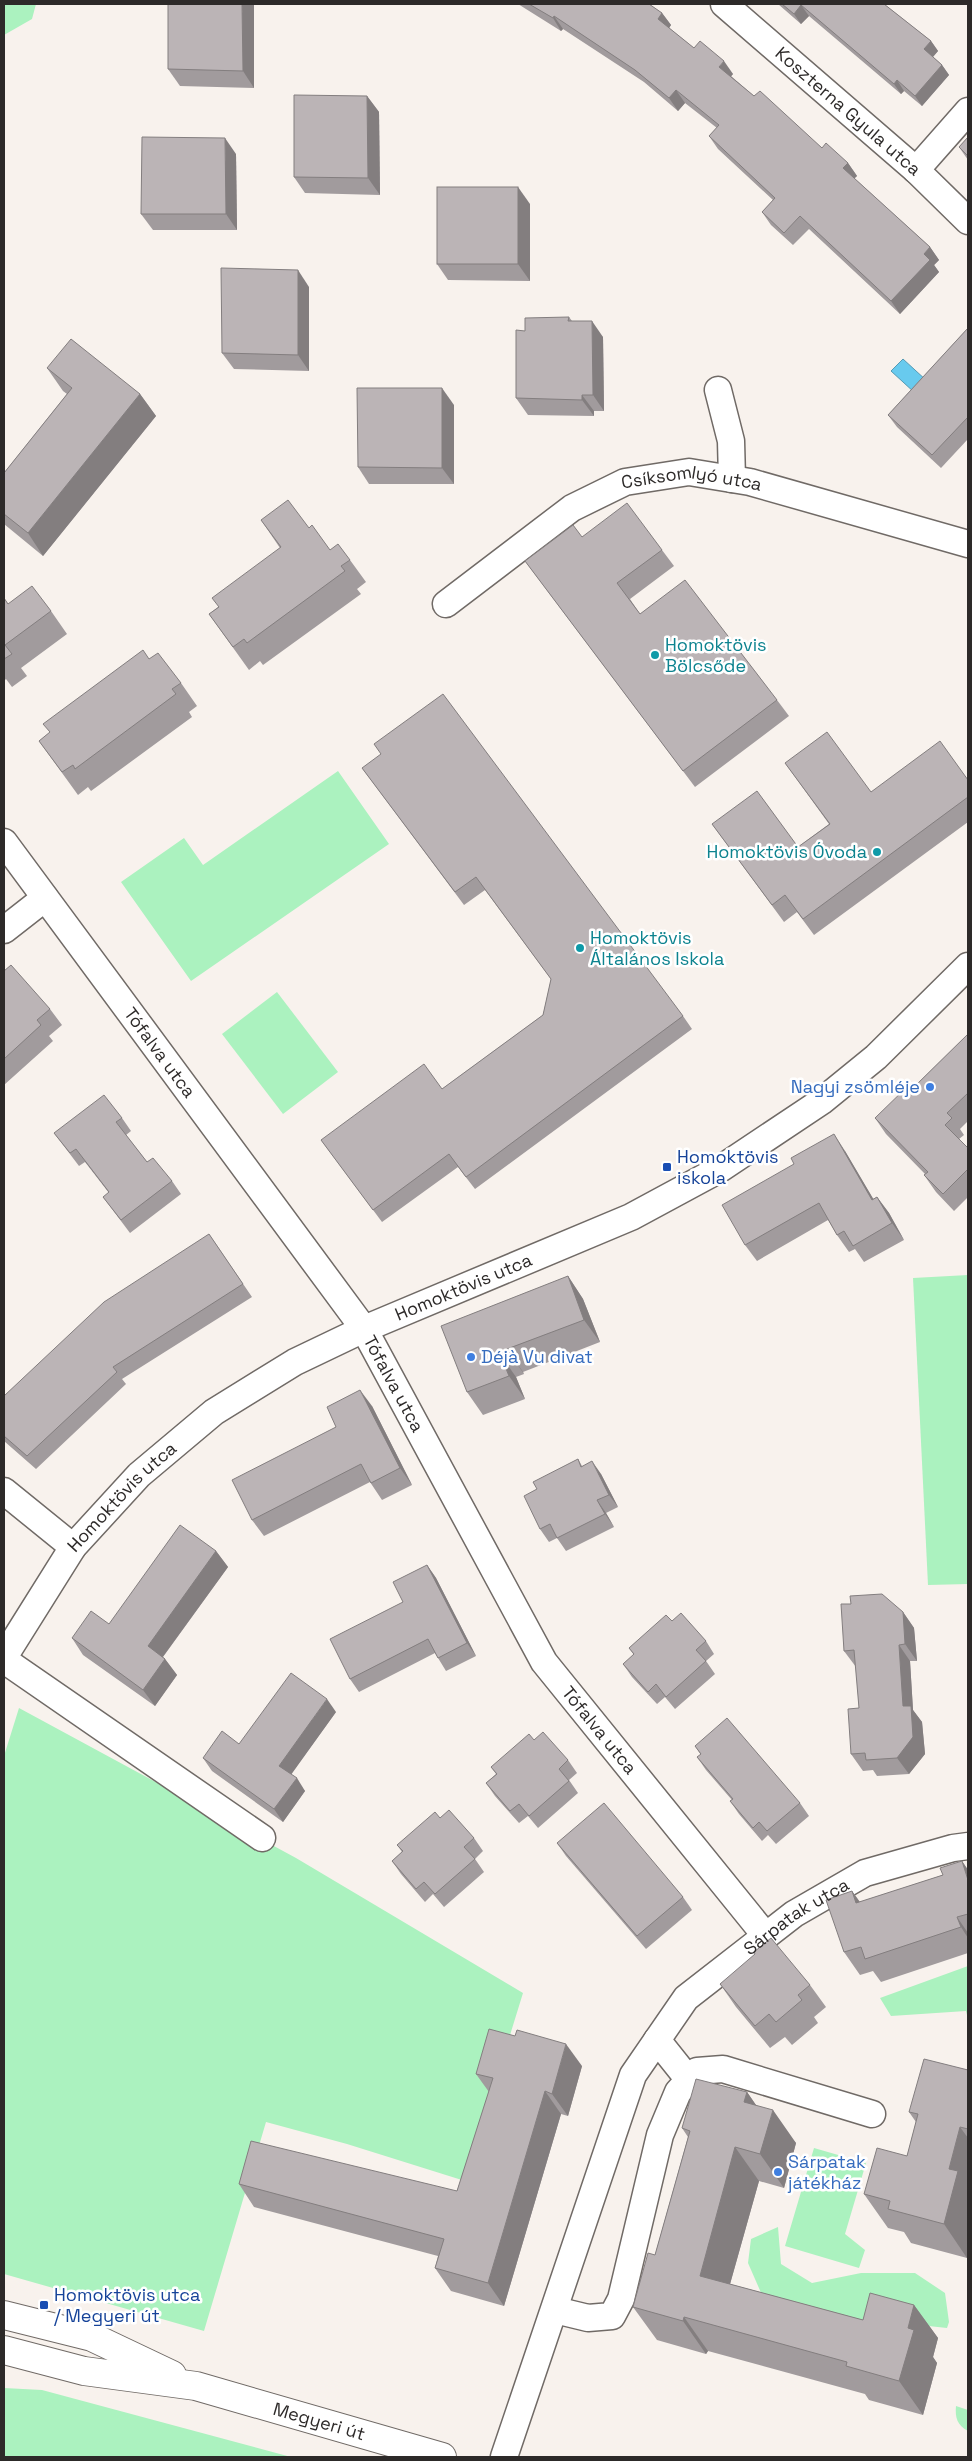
<svg xmlns="http://www.w3.org/2000/svg" width="972" height="2461" font-family="'Space Grotesk',sans-serif">
  <style>
    .green { fill: #abf2bf }
    .water { fill: #68caee; stroke: #569ab3 }
    .lines { fill: none; stroke-linecap: round; stroke-linejoin: round }
    .minor-casing { stroke: #706a66; stroke-width: 29 }
    .major-casing { stroke: #706a66; stroke-width: 30 }
    .minor { stroke: #fff; stroke-width: 26 }
    .major { stroke: #fff; stroke-width: 28 }
    .wall { fill: #a19b9d }
    .shaded-wall { fill: #837e7f }
    .building { fill: #bbb4b6; stroke: #837e7f }
    .culture-dot { fill: #0f9aa8; stroke: #fff; stroke-width: 2 }
    .shop-dot { fill: #3f7fe0; stroke: #fff; stroke-width: 2 }
    .transit-dot { fill: #1a4fb4; stroke: #fff; stroke-width: 2 }
    .labels { text-anchor: middle; stroke-width: 5; stroke-linejoin: round; paint-order: stroke }
    .street-label { font-size: 18px; fill: #2d2a29; stroke: #fff }
    .culture-label { font-size: 18px; fill: #0d838f; stroke: #fff; text-anchor: start }
    .shop-label { font-size: 18px; fill: #366cbe; stroke: #fff; text-anchor: start }
    .transit-label { font-size: 18px; fill: #164399; stroke: #fff; text-anchor: start }
  </style>
  <rect width="100%" height="100%" fill="#f8f2ed"/>
  <g class="green">
    <path d="M4,4H36L32,19L4,35Z"/>
    <path d="M338,771L389,844L191,981L121,882L184,838L203,865Z"/>
    <path d="M277,992L338,1072L283,1114L222,1034Z"/>
    <path d="M968,1275V1584L928,1585L913,1278Z"/>
    <path d="M19,1708L296,1858L523,1993L465,2181L347,2144L266,2122L204,2331L4,2274V1756Z"/>
    <path d="M968,1966V2019L966,2011L891,2016L880,1998Z"/>
    <path d="M814,2148L866,2163L845,2234L865,2250L859,2268L785,2246Z"/>
    <path d="M778,2227L781,2264L812,2283L861,2273H915L945,2293L949,2322L947,2328L901,2323L867,2334L762,2295L748,2263L751,2239Z"/>
    <path d="M4,2388L42,2390L291,2457H4Z"/>
    <path d="M956,2406L968,2410V2431C957,2425 955,2418 956,2406Z"/>
  </g>
  <path class="water" d="M903,359L927,381L915,393L891,371Z"/>
  <g class="lines">
    <defs>
      <g id="minor">
        <path id="s1" d="M724,4L916,170L968,221"/>
        <path d="M916,170L968,111"/>
        <path d="M718,390L731,441L732,479"/>
        <path id="s2" d="M446,604L572,508L625,482L689,472L750,482L968,544"/>
        <path id="s3" d="M4,842L364,1329L544,1662L765,1935"/>
        <path d="M4,930L45,898"/>
        <path d="M4,1491L73,1547"/>
        <path id="s4" d="M4,1657L73,1547L139,1475L214,1412L295,1362L364,1329L631,1217L720,1169L822,1101L876,1057L968,966"/>
        <path d="M4,1660L262,1838"/>
        <path d="M657,2040L689,2080"/>
        <path d="M555,2310L588,2318L612,2316L621,2299L660,2135L678,2092L697,2071L723,2069L872,2114"/>
        <path id="s5" d="M504,2457L633,2075L686,1998L794,1914L865,1873L953,1848L968,1846"/>
      </g>
      <g id="major">
        <path d="M4,2315L92,2337L172,2375"/>
        <path id="s6" d="M4,2350L84,2371L196,2386L442,2457"/>
      </g>
    </defs>
    <use href="#minor" class="minor-casing"/>
    <use href="#major" class="major-casing"/>
    <use href="#minor" class="minor"/>
    <use href="#major" class="major"/>
  </g>
  <g class="wall">
    <path d="M254,4V88L180,86L168,69Z"/>
    <path d="M518,4H649L662,13L671,25L669,28L694,48L733,74L731,76L754,96L822,148L848,163L857,176L854,178L930,247L939,260L934,265L939,272L900,314L809,229L793,245L771,225L762,212L773,200L718,149L709,136L717,128L685,103L678,111L644,82L563,29L561,31Z"/>
    <path d="M778,4H884L931,41L938,51L933,57L942,65L949,75L922,106L904,91L901,94L809,16L801,24Z"/>
    <path d="M367,96L379,112L380,195L305,193L294,177Z"/>
    <path d="M968,137V160L959,147Z"/>
    <path d="M236,154L237,230H153L141,214Z"/>
    <path d="M530,204V281L448,280L437,264Z"/>
    <path d="M309,287V371L234,369L222,353Z"/>
    <path d="M569,317L572,321L603,337L604,411H594V416L528,415L516,398L525,331Z"/>
    <path d="M968,328V439L941,468L897,427L888,415Z"/>
    <path d="M47,368L140,394L156,416L43,556L4,524V473L67,394L63,391Z"/>
    <path d="M454,405V484H369L358,467Z"/>
    <path d="M261,520L330,550L350,560L366,582L357,589L361,594L263,665L260,661L249,670L209,614L218,607L280,548Z"/>
    <path d="M582,537L662,550L674,566L630,599L640,614L777,700L789,716L695,787L537,577L525,561Z"/>
    <path d="M4,598L8,604L51,611L67,634L21,668L27,676L12,687L6,679L4,681Z"/>
    <path d="M149,659L181,683L197,706L189,712L192,717L91,791L88,787L78,795L39,741Z"/>
    <path d="M785,763L871,792L968,780V822L814,935L797,912L784,922L712,824L798,847L829,824Z"/>
    <path d="M362,768L683,1016L692,1029L475,1189L458,1167L382,1222L321,1140L442,1089L543,1015L551,979L485,890L464,905Z"/>
    <path d="M4,971L50,1009L62,1025L49,1036L53,1041L4,1085Z"/>
    <path d="M968,1034V1121L960,1129L964,1135L959,1139L968,1148V1197L954,1211L936,1192L924,1175L925,1174L886,1134L875,1118L913,1088Z"/>
    <path d="M122,1118L131,1131L126,1135L147,1162L172,1181L181,1194L130,1233L103,1197L109,1193L85,1162L79,1166L54,1133Z"/>
    <path d="M845,1151L873,1199L877,1197L889,1213L904,1240L864,1262L855,1249L849,1252L837,1235L828,1220L757,1261L745,1245Z"/>
    <path d="M209,1234L252,1297L122,1379L126,1384L36,1469L4,1441V1396Z"/>
    <path d="M568,1276L583,1299L600,1342L523,1372L524,1374L516,1377L525,1399L483,1415L467,1392Z"/>
    <path d="M372,1406L412,1485L382,1500L370,1482L264,1536L252,1520L336,1427Z"/>
    <path d="M578,1459L582,1466L601,1474L618,1507L606,1513L614,1527L566,1551L557,1538L549,1542L540,1529L537,1489Z"/>
    <path d="M216,1551L228,1567L163,1657L165,1659L177,1675L155,1706L83,1655L72,1638L109,1624Z"/>
    <path d="M427,1565L436,1578L476,1656L446,1671L435,1653L359,1692L350,1679L403,1602Z"/>
    <path d="M903,1612L914,1628L917,1661H910L913,1710L922,1722L925,1754L909,1774L877,1776L873,1770L863,1771L851,1754L859,1708L856,1667L844,1651Z"/>
    <path d="M672,1621L706,1641L714,1654L706,1661L715,1674L675,1709L665,1697L657,1704L632,1677L623,1664L634,1655L629,1648Z"/>
    <path d="M336,1712L291,1774L305,1791L283,1822L212,1771L203,1758L239,1744Z"/>
    <path d="M534,1740L568,1760L577,1773L569,1780L578,1793L538,1828L528,1816L519,1823L495,1796L486,1783L496,1774L491,1767Z"/>
    <path d="M695,1746L800,1803L809,1816L776,1844L768,1835L762,1841L739,1814L730,1801L732,1800L706,1770L697,1757L701,1755Z"/>
    <path d="M440,1818L474,1838L483,1851L475,1859L484,1872L444,1907L433,1894L425,1902L401,1874L392,1861L402,1852L397,1845Z"/>
    <path d="M557,1843L683,1897L692,1910L646,1949L566,1856Z"/>
    <path d="M962,1861L968,1870V1953L881,1982L873,1971L860,1975L844,1952L852,1891L860,1902L943,1875Z"/>
    <path d="M720,1984L810,1985L826,2007L814,2017L818,2023L792,2045L785,2037L770,2048L736,2007Z"/>
    <path d="M582,2066L568,2116L561,2114L504,2306L451,2291L435,2268L438,2256L254,2207L239,2184L457,2191L489,2092L476,2074Z"/>
    <path d="M968,2070V2254L967,2258L911,2243L904,2232L888,2228L864,2194L907,2156L916,2122L909,2112Z"/>
    <path d="M747,2092L756,2105L796,2143L784,2188L759,2181L730,2284L863,2320L914,2305L938,2338L933,2357L937,2363L923,2415L869,2400L865,2394L708,2351L706,2354L657,2340L633,2307L655,2255L688,2137L682,2128Z"/>
  </g>
  <g class="shaded-wall">
    <path d="M242,4H254V88L243,71Z"/>
    <path d="M801,5L809,16L801,24L794,14Z"/>
    <path d="M662,13L671,25L667,31L658,19Z"/>
    <path d="M554,16L563,29L561,31L553,18Z"/>
    <path d="M931,41L938,51L931,59L924,49Z"/>
    <path d="M724,61L733,74L728,80L719,67Z"/>
    <path d="M942,65L949,75L922,106L915,96Z"/>
    <path d="M897,80L904,91L901,94L894,84Z"/>
    <path d="M676,90L685,103L678,111L669,98Z"/>
    <path d="M367,96L379,112L380,195L368,178Z"/>
    <path d="M225,138L236,154L237,230L226,214Z"/>
    <path d="M848,163L857,176L852,181L843,168Z"/>
    <path d="M518,187L530,204V281L518,264Z"/>
    <path d="M930,247L939,260L934,265L939,272L900,314L891,301L924,254Z"/>
    <path d="M298,270L309,287V371L298,355Z"/>
    <path d="M592,321L603,337L604,411L593,395Z"/>
    <path d="M442,388L454,405V484L442,468Z"/>
    <path d="M140,394L156,416L43,556L28,533Z"/>
    <path d="M582,395L594,411V416L582,400Z"/>
    <path d="M834,1134L845,1151L884,1217L872,1200Z"/>
    <path d="M877,1197L889,1213L904,1240L892,1223Z"/>
    <path d="M568,1276L583,1299L600,1342L584,1320Z"/>
    <path d="M507,1349L523,1372L524,1374L508,1351Z"/>
    <path d="M500,1354L516,1377L525,1399L509,1376Z"/>
    <path d="M360,1390L372,1406L412,1485L400,1468Z"/>
    <path d="M592,1461L601,1474L618,1507L609,1495Z"/>
    <path d="M597,1500L606,1513L614,1527L605,1514Z"/>
    <path d="M216,1551L228,1567L159,1662L148,1646Z"/>
    <path d="M427,1565L436,1578L476,1656L467,1643Z"/>
    <path d="M903,1612L914,1628L917,1661L905,1644Z"/>
    <path d="M899,1645L910,1661L913,1710L922,1722L925,1754L909,1774L897,1758L903,1706Z"/>
    <path d="M165,1659L177,1675L155,1706L143,1690Z"/>
    <path d="M327,1699L336,1712L288,1779L279,1766Z"/>
    <path d="M297,1778L305,1791L283,1822L274,1809Z"/>
    <path d="M962,1861L968,1870V1880Z"/>
    <path d="M852,1891L868,1914L856,1903Z"/>
    <path d="M957,1917L968,1933V1938L961,1927Z"/>
    <path d="M566,2044L582,2066L568,2116L552,2094Z"/>
    <path d="M545,2091L561,2114L504,2306L488,2283Z"/>
    <path d="M747,2092L769,2124L773,2110L796,2143L784,2188L760,2154L744,2102Z"/>
    <path d="M960,2127L968,2138V2254L967,2258L944,2224L949,2169Z"/>
    <path d="M735,2147L759,2181L723,2309L700,2276Z"/>
    <path d="M914,2305L938,2338L933,2357L937,2363L923,2415L899,2381L908,2328Z"/>
    <path d="M684,2317L708,2351L706,2354L683,2321Z"/>
  </g>
  <g class="building">
    <path d="M168,4H242L243,71L168,69Z"/>
    <path d="M529,4H649L662,13L658,19L694,48L700,41L724,61L719,67L754,96L760,91L822,148L826,143L848,163L843,168L930,247L924,254L930,260L891,301L800,216L784,233L762,212L775,198L709,136L719,125L676,90L669,98L635,70L554,16L553,18Z"/>
    <path d="M782,4H884L931,41L924,49L942,65L915,96L897,80L894,84L801,5L794,14Z"/>
    <path d="M294,95L367,96L368,178L294,177Z"/>
    <path d="M142,137L225,138L226,214H141Z"/>
    <path d="M968,137V156L959,147Z"/>
    <rect x="437" y="187" width="81" height="77"/>
    <path d="M221,268L298,270V355L222,353Z"/>
    <path d="M569,317L568,321H592L593,395H582V400L516,398V330L525,331V318Z"/>
    <path d="M968,328V417L932,455L888,415Z"/>
    <path d="M71,339L140,394L28,533L4,514V473L72,388L47,368Z"/>
    <path d="M357,388H442V468L358,467Z"/>
    <path d="M288,500L309,528L312,525L330,550L338,544L350,560L341,566L345,571L247,643L244,639L233,647L209,614L219,607L212,598L281,547L261,520Z"/>
    <path d="M627,503L662,550L617,583L640,614L685,580L777,700L683,771L525,561L573,525L582,537Z"/>
    <path d="M32,586L51,611L5,645L12,654L4,659V598L8,604Z"/>
    <path d="M143,650L149,659L158,653L181,683L172,689L176,694L75,769L73,765L62,772L39,741L50,732L43,724Z"/>
    <path d="M443,694L683,1016L466,1177L449,1154L373,1210L321,1140L424,1064L442,1089L543,1015L551,979L476,877L455,892L362,768L381,754L374,744Z"/>
    <path d="M827,732L871,792L940,741L968,780V797L803,919L785,895L772,905L712,824L757,791L798,847L830,824L785,763Z"/>
    <path d="M11,965L50,1009L37,1020L41,1025L4,1059V971Z"/>
    <path d="M968,1034V1093L947,1113L952,1118L945,1125L968,1148V1169L943,1194L924,1175L928,1172L875,1118L910,1084L913,1088Z"/>
    <path d="M104,1095L122,1118L116,1122L147,1162L153,1158L172,1181L121,1220L103,1197L109,1192L76,1149L70,1153L54,1133Z"/>
    <path d="M834,1134L872,1200L877,1197L892,1223L853,1246L844,1231L837,1235L819,1203L745,1245L722,1205L794,1164L791,1158Z"/>
    <path d="M209,1234L243,1284L113,1367L117,1372L27,1456L4,1436V1396L104,1302Z"/>
    <path d="M568,1276L584,1320L507,1349L508,1351L500,1354L509,1376L467,1392L441,1326Z"/>
    <path d="M360,1390L400,1468L371,1483L361,1464L252,1520L232,1480L336,1427L327,1407Z"/>
    <path d="M578,1459L581,1467L592,1461L609,1495L597,1500L605,1514L557,1538L550,1524L540,1529L524,1496L537,1489L533,1482Z"/>
    <path d="M180,1525L216,1551L148,1646L165,1659L143,1690L72,1638L91,1611L109,1624Z"/>
    <path d="M427,1565L467,1643L438,1658L428,1639L350,1679L330,1639L403,1602L393,1582Z"/>
    <path d="M882,1594L903,1612L905,1644L899,1645L903,1706H911L913,1737L897,1758L866,1760L865,1753L851,1754L848,1709L859,1708L854,1650L844,1651L841,1604H851L850,1596Z"/>
    <path d="M681,1613L706,1641L696,1650L706,1661L666,1697L656,1684L648,1692L623,1664L634,1654L629,1648L666,1615L672,1621Z"/>
    <path d="M291,1673L327,1699L279,1766L297,1778L274,1809L203,1758L222,1731L239,1744Z"/>
    <path d="M727,1718L800,1803L767,1831L759,1822L753,1828L730,1801L733,1799L697,1757L701,1754L695,1746Z"/>
    <path d="M543,1732L568,1760L559,1769L569,1781L529,1816L519,1804L510,1811L486,1783L497,1774L491,1767L529,1734L534,1740Z"/>
    <path d="M604,1803L683,1897L637,1936L557,1843Z"/>
    <path d="M449,1810L474,1838L464,1847L475,1859L435,1894L424,1882L416,1889L392,1861L403,1851L397,1845L435,1812L440,1818Z"/>
    <path d="M962,1861L968,1880V1914L957,1917L961,1927L865,1959L861,1947L844,1952L826,1900L852,1891L856,1903L943,1875L940,1868Z"/>
    <path d="M771,1938L810,1985L798,1995L802,2000L776,2022L769,2014L755,2026L720,1984L755,1954L754,1952Z"/>
    <path d="M489,2029L515,2036L517,2030L566,2044L552,2094L545,2091L488,2283L435,2268L444,2239L239,2184L251,2141L457,2191L493,2078L476,2074Z"/>
    <path d="M924,2059L968,2070V2129L960,2127L949,2169L958,2171L944,2224L888,2209L890,2201L864,2194L877,2148L907,2156L918,2114L909,2112Z"/>
    <path d="M696,2079L747,2092L744,2102L773,2110L760,2154L735,2147L700,2276L863,2320L870,2293L914,2305L908,2328L914,2330L899,2381L846,2366L847,2362L684,2317L683,2321L633,2307L648,2253L655,2255L690,2131L682,2128Z"/>
  </g>
  <g class="culture-dot">
    <circle cx="655" cy="655" r="5"/>
    <circle cx="877" cy="852" r="5"/>
    <circle cx="580" cy="948" r="5"/>
  </g>
  <g class="shop-dot">
    <circle cx="930" cy="1087" r="5"/>
    <circle cx="471" cy="1357" r="5"/>
    <circle cx="778" cy="2172" r="5"/>
  </g>
  <g class="transit-dot">
    <rect x="662" y="1162" width="10" height="10" rx="2.5"/>
    <rect x="39" y="2300" width="10" height="10" rx="2.5"/>
  </g>
  <g class="labels">
    <g class="street-label">
      <text dy="6" stroke="none"><textPath href="#s1" startOffset="164">Koszterna Gyula utca</textPath></text>
      <text dy="6" stroke="none"><textPath href="#s2" startOffset="285">Csíksomlyó utca</textPath></text>
      <text dy="6" stroke="none"><textPath href="#s3" startOffset="262">Tófalva utca</textPath></text>
      <text dy="6" stroke="none"><textPath href="#s4" startOffset="605">Homoktövis utca</textPath></text>
      <text dy="6" stroke="none"><textPath href="#s3" startOffset="668">Tófalva utca</textPath></text>
      <text dy="6" stroke="none"><textPath href="#s4" startOffset="200">Homoktövis utca</textPath></text>
      <text dy="6" stroke="none"><textPath href="#s3" startOffset="1072">Tófalva utca</textPath></text>
      <text dy="6" stroke="none"><textPath href="#s5" startOffset="634">Sárpatak utca</textPath></text>
      <text dy="6" stroke="none"><textPath href="#s6" startOffset="324">Megyeri út</textPath></text>
    </g>
    <g class="culture-label">
      <text x="665" y="651">Homoktövis<tspan x="665" dy="21">Bölcsőde</tspan></text>
      <text x="867" y="858" text-anchor="end">Homoktövis Óvoda</text>
      <text x="590" y="944">Homoktövis<tspan x="590" dy="21">Általános Iskola</tspan></text>
    </g>
    <g class="shop-label">
      <text x="920" y="1093" text-anchor="end">Nagyi zsömléje</text>
      <text x="481" y="1363">Déjà Vu divat</text>
      <text x="788" y="2168">Sárpatak<tspan x="788" dy="21">játékház</tspan></text>
    </g>
    <g class="transit-label">
      <text x="677" y="1163">Homoktövis<tspan x="677" dy="21">iskola</tspan></text>
      <text x="54" y="2301">Homoktövis utca<tspan x="54" dy="21">/ Megyeri út</tspan></text>
    </g>
  </g>
  <rect width="972" height="2461" fill="none" stroke="#2d2a29" stroke-width="10"/>
</svg>
